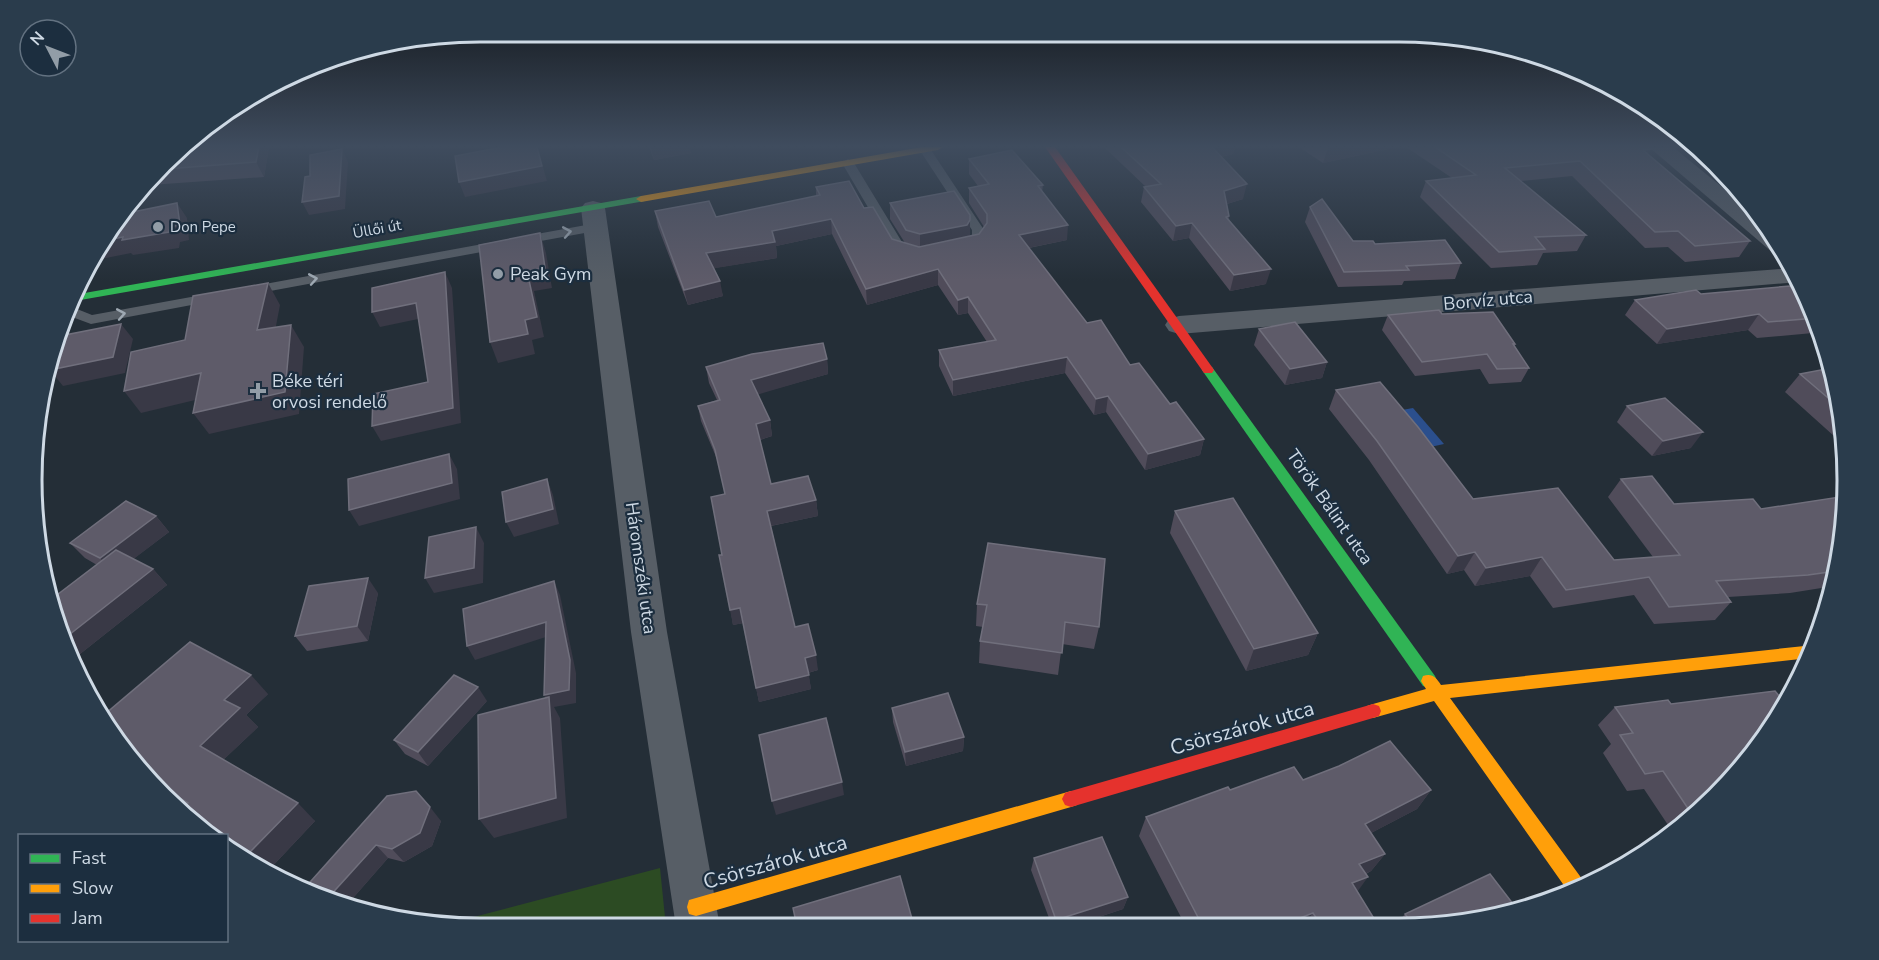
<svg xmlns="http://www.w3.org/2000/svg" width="1879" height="960" font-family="'Nunito Sans',sans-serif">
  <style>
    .green { fill: #2c4b23 }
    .water { fill: #2b4f8d }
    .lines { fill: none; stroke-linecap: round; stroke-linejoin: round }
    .lane { fill: #575e66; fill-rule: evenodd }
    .street { fill: #575e66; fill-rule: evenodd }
    .fast { fill: #30b455; fill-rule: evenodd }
    .slow { fill: #ff9f0a; fill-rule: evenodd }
    .jam { fill: #e5322d; fill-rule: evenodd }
    .wall { fill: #504c5a }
    .shaded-wall { fill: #393946 }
    .building { fill: #5e5b69; stroke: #706f7c; stroke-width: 1.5 }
    .oneway { stroke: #9ea8b2 }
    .poi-dot { fill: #929da7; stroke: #1c2e3f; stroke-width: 2 }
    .labels { text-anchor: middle; stroke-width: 4.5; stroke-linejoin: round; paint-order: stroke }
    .far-poi-label { font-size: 15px; fill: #ced9e4; stroke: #1c2e3f; text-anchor: start }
    .far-street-label { font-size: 15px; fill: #ced9e4; stroke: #1c2e3f }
    .poi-label { font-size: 18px; fill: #ced9e4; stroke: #1c2e3f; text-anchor: start }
    .street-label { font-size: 18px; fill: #ced9e4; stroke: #1c2e3f }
    .near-street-label { font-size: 21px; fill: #ced9e4; stroke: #1c2e3f }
    .rim { fill: none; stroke: #ced9e4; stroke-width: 3 }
  </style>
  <rect width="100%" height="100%" fill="#242e37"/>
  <path class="green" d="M660,868L666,927H448L451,923Z"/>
  <path class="water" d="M1413,408L1444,444L1421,449L1391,412Z"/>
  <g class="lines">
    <g class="lane">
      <path d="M921,147H929L984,230L985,237L977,248L965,251L958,247L972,236V230L919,149Z"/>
      <path d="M848,159L854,163L905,247L915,254L913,257H903L893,250L842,163Z"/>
      <path d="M1744,195L1748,201L1724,204L1718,200L1724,196Z"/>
      <path d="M597,223L601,224L603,227L601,230L248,295L241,291L248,287Z"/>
      <path d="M213,293L218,294L220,297L218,300L91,324L64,314L67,305L92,315Z"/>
    </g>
    <g class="street">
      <path d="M1649,147H1673L1760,218L1786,254L1773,253Z"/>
      <path d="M593,201L601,203L605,208L667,632L720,927H676L631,632L581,208L585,203Z"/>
      <path d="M1793,268L1799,282L1179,334L1169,331L1165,325L1169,319L1179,316Z"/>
    </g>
    <g class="fast">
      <path d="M641,196L645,197V201L69,302L73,295Z"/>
      <path d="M1208,366L1212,367L1435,676L1437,681L1435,686L1429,688L1423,686L1204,373L1202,370Z"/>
    </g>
    <g class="slow">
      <path d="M922,147H943L938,150L641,202L636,199L641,196Z"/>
      <path d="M1814,645L1809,658L1450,698L1585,883L1586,886L1570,894L1434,701L1373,718L1367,716L1365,711L1367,706L1373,704L1426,689L1421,681L1423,676C1433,673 1436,678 1441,685Z"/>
      <path d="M1071,791L1077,793L1080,799L1077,805L1071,807L696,916L689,914L687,907L689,900L696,898Z"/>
    </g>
    <g class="jam">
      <path d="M1045,147H1055L1212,367L1214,370L1212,373H1204Z"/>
      <path d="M1373,704L1379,706L1381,711L1379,716L1373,718L1071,807L1065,805L1062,799L1065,793L1071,791Z"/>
    </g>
  </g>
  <g class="wall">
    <path d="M186,147H269L264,177L150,185Z"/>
    <path d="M649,147H689L691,153L654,160Z"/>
    <path d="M1104,147H1237H1235L1233,154L1221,157L1243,199L1227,204L1229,219L1266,284L1230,291L1189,238L1173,241L1141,202L1144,187H1146Z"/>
    <path d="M1299,147H1398L1323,163Z"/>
    <path d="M1406,147H1648V155L1750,241L1739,257L1685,262L1668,247L1645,248L1572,176L1521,181L1586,235L1577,251L1543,253L1537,265L1491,268L1420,197L1426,181L1452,178Z"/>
    <path d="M969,159L1043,185L1042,192L1067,240L1029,248L1087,323L1170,404L1204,439L1200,455L1145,470L1106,412L1094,415L1065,373L953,396L939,366V350L987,342L968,313L958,315L938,285L867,305L832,234L776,246L777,258L714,268L723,296L688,305L658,227L655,211L716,217L816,196V187L864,208L892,239L905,243L890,219V203L970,235L969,236L979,234L984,227L969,203V188L978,186L969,174Z"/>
    <path d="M1310,207L1353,241L1375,244L1461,263L1455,279L1404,281L1402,285L1338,287L1305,222Z"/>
    <path d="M1701,294L1808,302L1819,325L1813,333L1757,338L1748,330L1657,344L1625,315L1635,300Z"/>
    <path d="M1442,314L1515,344L1514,346L1529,368L1521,382L1489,384L1480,369L1415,376L1382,330L1388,315Z"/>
    <path d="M1259,329L1327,362L1322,378L1285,385L1254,345Z"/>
    <path d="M827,359L828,374L757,394L770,420L772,436L760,440L771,484L816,500L818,516L771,526L795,627L818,670L808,673L811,689L759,702L743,623L733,625L722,555L725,494L719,464L701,421L698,406L717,400L709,383L706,367Z"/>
    <path d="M1831,368L1844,421V445L1785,392L1800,374Z"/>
    <path d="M1336,390L1473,499L1614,560L1653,557L1608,497L1621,479L1674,504L1761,509H1847L1834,586L1790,593L1728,597L1731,602L1715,620L1654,624L1634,595L1553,608L1530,576L1475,586L1464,570L1447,574L1369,460L1329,409Z"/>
    <path d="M1627,406L1691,448L1652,456L1617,422Z"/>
    <path d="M1175,511L1318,633L1308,655L1246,671L1170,533Z"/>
    <path d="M156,516L169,532L133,559L153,569L167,585L80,654L68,647L53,598L97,565L85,558L70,543Z"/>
    <path d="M988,543L1099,627L1094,649L1062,644L1058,675L979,663L980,641L983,627L976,626L977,604Z"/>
    <path d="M378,593L368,641L307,651L295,636Z"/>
    <path d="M268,694L246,715L258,727L223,760L315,821L267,872L226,843L185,806L157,789L104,715Z"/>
    <path d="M487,701L428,766L405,754L394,740Z"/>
    <path d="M1671,704L1736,775L1674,834L1644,789L1627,791L1603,753L1611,744L1598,725L1615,707Z"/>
    <path d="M892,708L964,737L963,751L906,766L893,722Z"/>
    <path d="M1303,780L1431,790L1417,809L1371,833L1385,854L1371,871L1366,874L1357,892L1378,925H1185L1139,836L1146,817L1230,790Z"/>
    <path d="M387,796L441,821L432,846L404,862L388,858L346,906Z"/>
    <path d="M1034,858L1128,897L1123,909L1072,926H1052L1031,870Z"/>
    <path d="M1405,914L1458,925H1396Z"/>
  </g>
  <g class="shaded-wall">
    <path d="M259,147H269L264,177L256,162Z"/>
    <path d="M537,147L547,181L465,197L459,182Z"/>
    <path d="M651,147H689L691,153L654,160Z"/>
    <path d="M1210,147H1237H1235L1233,154L1207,160Z"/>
    <path d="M1333,147H1398L1323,163L1328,148Z"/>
    <path d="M342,149L348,162L345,209L309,215L302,202Z"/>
    <path d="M1651,149L1643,164V150Z"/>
    <path d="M1247,184L1243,199L1220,206L1224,191Z"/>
    <path d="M177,203L187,218L189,240L180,242L179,248L133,255L131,253L91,261L102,241Z"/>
    <path d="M831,219L832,234L776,246L777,258L710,269L706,253L772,231Z"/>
    <path d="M970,220V235L967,240L920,250V234Z"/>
    <path d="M1192,223L1189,238L1173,241L1176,226Z"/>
    <path d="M1068,225L1067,240L1018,250L1019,235Z"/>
    <path d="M540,233L546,253L552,288L534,291L544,337L532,340L535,354L498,363L490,342L527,271Z"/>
    <path d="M938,269V285L867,305L866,289Z"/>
    <path d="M1271,269L1266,284L1230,291L1234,275Z"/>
    <path d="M445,272L452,288L461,423L381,441L372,426L453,408Z"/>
    <path d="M720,281L723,296L688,305L684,290Z"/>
    <path d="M268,283L280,305L271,352L257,330Z"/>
    <path d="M968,297V313L958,315V300Z"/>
    <path d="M416,303L423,318L380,327L372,312Z"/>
    <path d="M1759,314L1748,330L1657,344L1667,329Z"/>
    <path d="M121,324L133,339L125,373L63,386L50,370Z"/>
    <path d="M291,325L304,347L299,414L209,434L193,413Z"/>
    <path d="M1067,357L1065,373L953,396V380Z"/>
    <path d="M827,359L828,374L753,396L751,380Z"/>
    <path d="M1327,362L1322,378L1285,385L1290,369Z"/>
    <path d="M201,373L216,395L141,413L124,391Z"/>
    <path d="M1108,396L1106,412L1094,415L1096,399Z"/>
    <path d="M770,420L772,436L759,440L756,424Z"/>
    <path d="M1703,432L1691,448L1652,456L1663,441Z"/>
    <path d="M1204,439L1200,455L1145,470L1148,454Z"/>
    <path d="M449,454L457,469L460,499L359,526L349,510Z"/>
    <path d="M547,479L553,495L559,524L514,537L506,522Z"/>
    <path d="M816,500L818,516L770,526L767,511Z"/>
    <path d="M156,516L169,532L114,574L100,558Z"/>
    <path d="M476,527L484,543L483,583L434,593L425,578Z"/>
    <path d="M1475,552L1464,570L1447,574L1458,556Z"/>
    <path d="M1542,557L1530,576L1475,586L1486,568Z"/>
    <path d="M153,569L167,585L80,654L67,642L65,638Z"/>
    <path d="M368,578L378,593L368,641L357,626Z"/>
    <path d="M554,581L560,595L576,673V703L554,707L560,718L567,818L494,838L479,819L550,706L544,695Z"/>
    <path d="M740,608L744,623L733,625L730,610Z"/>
    <path d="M546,622L552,635L475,660L467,646Z"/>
    <path d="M1318,633L1308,655L1246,671L1254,649Z"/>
    <path d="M816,655L818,670L807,673L805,658Z"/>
    <path d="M251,675L268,694L246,715L258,727L219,764L200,746L224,700Z"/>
    <path d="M809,675L811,689L759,702L756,688Z"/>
    <path d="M478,687L487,701L428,766L418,752Z"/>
    <path d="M964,737L963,751L906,766L905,752Z"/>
    <path d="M842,782L844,795L776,815L772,801Z"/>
    <path d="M1431,790L1417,809L1352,843L1365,824Z"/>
    <path d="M298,803L315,821L267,872L247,855Z"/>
    <path d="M430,807L441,821L432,846L404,862L392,849Z"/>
    <path d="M376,845L388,858L346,906L327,899Z"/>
    <path d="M1385,854L1371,871L1346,882L1359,864Z"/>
    <path d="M1368,877L1355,895L1352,883Z"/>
    <path d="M1128,897L1123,909L1072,926H1055L1056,920Z"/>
    <path d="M1313,913L1304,925H1282Z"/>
  </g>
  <g class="building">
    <path d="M186,147H259L256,162L165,169Z"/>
    <path d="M502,147H537L542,166L459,182L455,156Z"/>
    <path d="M1121,147H1212L1247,184L1224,191L1229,216L1226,217L1271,269L1234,275L1192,223L1176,226L1144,187L1161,184Z"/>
    <path d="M1435,147H1648L1651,149L1643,150L1750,241L1695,246L1678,231L1655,232L1580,161L1505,168L1586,235L1535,237L1545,249L1499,252L1426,181L1476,175Z"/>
    <path d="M342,149L339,196L302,202L305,177L310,176V155Z"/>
    <path d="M1012,150L1043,185L1038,186L1068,225L1019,235L1087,323L1101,320L1130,365L1139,363L1170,404L1176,402L1204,439L1148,454L1108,396L1096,399L1067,357L953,380L939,350L996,340L968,297L958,300L938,269L866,289L831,219L772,231L775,242L706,253L720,281L684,290L655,211L709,201L716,217L820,195L816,187L849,181L864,208L873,207L892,239L919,247L979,234L987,223V214L969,188L989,184L969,159Z"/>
    <path d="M954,191L970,215V220L967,225L920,234L906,230L890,203Z"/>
    <path d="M1322,199L1353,241H1373L1375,244L1445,240L1461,263L1406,266L1409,270L1344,272L1310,207Z"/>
    <path d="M177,203L180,225L170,227L169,232L122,240L123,237L102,241L107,231L123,214Z"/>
    <path d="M540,233L545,268L527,271L537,317L525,320L528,334L490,342L479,245Z"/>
    <path d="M445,272L453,408L372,426L373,394L428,382L416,303L372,312V288Z"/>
    <path d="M268,283L257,330L291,325L285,392L193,413L201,373L124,391L131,352L185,340L193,296Z"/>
    <path d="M1790,286L1808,302L1816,318L1768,322L1759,314L1667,329L1635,300L1696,290L1701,294Z"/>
    <path d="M1439,310L1442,314L1493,312L1515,344H1513L1529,368L1497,369L1487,354L1422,362L1388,315Z"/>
    <path d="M1295,322L1327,362L1290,369L1259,329Z"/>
    <path d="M121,324L113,357L50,370L60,336Z"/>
    <path d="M823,343L827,359L751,380L770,420L756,424L771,484L808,476L816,500L767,511L795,627L808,624L816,655L805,658L809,675L756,688L740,608L730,610L719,555H722L711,497L725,494L715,450L698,406L720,400L706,367L752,354Z"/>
    <path d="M1831,368L1841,409L1800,374Z"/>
    <path d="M1380,382L1418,427L1473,499L1558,488L1614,560L1680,555L1621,479L1652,476L1674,504L1753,499L1761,509L1846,496L1847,509L1836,571L1808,575L1716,581L1731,602L1669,607L1649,577L1566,590L1542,557L1486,568L1475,552L1458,556L1377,441L1336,390Z"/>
    <path d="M1665,398L1703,432L1663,441L1627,406Z"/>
    <path d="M449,454L452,483L349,510L348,479Z"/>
    <path d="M547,479L553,509L506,522L502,492Z"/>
    <path d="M1233,498L1318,633L1254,649L1175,511Z"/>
    <path d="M126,501L156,516L100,558L70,543Z"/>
    <path d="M476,527L474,568L425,578L429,537Z"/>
    <path d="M988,543L1105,559L1099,627L1065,622L1062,653L980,641L987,605L977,604Z"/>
    <path d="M116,550L153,569L65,638L53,598Z"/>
    <path d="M368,578L357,626L295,636L309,586Z"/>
    <path d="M554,581L570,660L569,690L544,695L546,622L467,646L463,609Z"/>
    <path d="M190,642L251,675L224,700L240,708L200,746L298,803L247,855L226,842V836H216L181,810L188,803L151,781L104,715Z"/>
    <path d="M454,675L478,687L418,752L394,740Z"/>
    <path d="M1775,691L1785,703L1736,775L1693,816L1663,771L1645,774L1620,735L1633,733L1615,707L1668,700L1671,704Z"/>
    <path d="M948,693L964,737L905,752L892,708Z"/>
    <path d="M549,697L556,798L479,819L478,715Z"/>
    <path d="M826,718L842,782L772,801L759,735Z"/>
    <path d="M1390,741L1431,790L1365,824L1385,854L1359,864L1368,877L1352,883L1378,925H1321L1313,913L1282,925H1202L1146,817L1228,787L1230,790L1294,767L1303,780L1339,766Z"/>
    <path d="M416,791L430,807L420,833L392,849L376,845L327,899L303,890L387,796Z"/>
    <path d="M1102,837L1128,897L1056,920L1034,858Z"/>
    <path d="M1490,874L1517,909L1458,925H1413L1405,914Z"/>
    <path d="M900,876L914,926L797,927L793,908Z"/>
  </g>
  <defs><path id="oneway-chevron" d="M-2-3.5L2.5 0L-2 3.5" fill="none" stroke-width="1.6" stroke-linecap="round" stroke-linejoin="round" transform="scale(1.5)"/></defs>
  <g class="oneway">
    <use href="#oneway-chevron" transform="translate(567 232) rotate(-10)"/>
    <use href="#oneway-chevron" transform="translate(313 279) rotate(-10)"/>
    <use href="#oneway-chevron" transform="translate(121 314) rotate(-10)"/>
  </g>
  <linearGradient id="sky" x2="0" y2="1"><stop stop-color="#14191e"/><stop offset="0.52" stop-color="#3f4c5e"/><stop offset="1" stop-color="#3f4c5e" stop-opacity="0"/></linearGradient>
  <rect width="1879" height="281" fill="url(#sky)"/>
  <g class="poi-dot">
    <circle cx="158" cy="227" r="6"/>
    <circle cx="498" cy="274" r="6"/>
    <path d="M255 382h6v6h6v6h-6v6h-6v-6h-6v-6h6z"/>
  </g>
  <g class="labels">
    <g class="far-poi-label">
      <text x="170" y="232">Don Pepe</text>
    </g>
    <g class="far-street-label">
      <text transform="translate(377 229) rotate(-10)" y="5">Üllői út</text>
    </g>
    <g class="poi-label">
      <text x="510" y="280">Peak Gym</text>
      <text x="272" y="387">Béke téri<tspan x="272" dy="21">orvosi rendelő</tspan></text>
    </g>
    <g class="street-label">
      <text transform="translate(1488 300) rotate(-5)" y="6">Borvíz utca</text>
      <text transform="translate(1330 507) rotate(55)" y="6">Török Bálint utca</text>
      <text transform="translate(641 568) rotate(82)" y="6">Háromszéki utca</text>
    </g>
    <g class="near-street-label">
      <text transform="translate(1242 728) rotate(-16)" y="7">Csörszárok utca</text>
      <text transform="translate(775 862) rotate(-16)" y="7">Csörszárok utca</text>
    </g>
  </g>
  <path d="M0 0H1879V960H0ZM480 42H1399A438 438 0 0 1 1837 480V480A438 438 0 0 1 1399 918H480A438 438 0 0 1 42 480V480A438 438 0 0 1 480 42Z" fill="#2a3c4c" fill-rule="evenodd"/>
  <path class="rim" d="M480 42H1399A438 438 0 0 1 1837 480V480A438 438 0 0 1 1399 918H480A438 438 0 0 1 42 480V480A438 438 0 0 1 480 42Z"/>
  <rect x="18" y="834" width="210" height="108" fill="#1c2e3f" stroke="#637281" stroke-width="1.5"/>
  <rect x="30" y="854" width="30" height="9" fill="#30b455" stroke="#637281" stroke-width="1.5"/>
  <text x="72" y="864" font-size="18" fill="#ced9e4">Fast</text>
  <rect x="30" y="884" width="30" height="9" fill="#ff9f0a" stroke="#637281" stroke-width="1.5"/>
  <text x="72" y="894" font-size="18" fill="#ced9e4">Slow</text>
  <rect x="30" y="914" width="30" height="9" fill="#e5322d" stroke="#637281" stroke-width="1.5"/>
  <text x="72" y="924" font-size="18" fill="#ced9e4">Jam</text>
  <g transform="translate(48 48) rotate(312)"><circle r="28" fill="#1c2e3f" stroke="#637281" stroke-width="1.5"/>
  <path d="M0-4.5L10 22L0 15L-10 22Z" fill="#929da7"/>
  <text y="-9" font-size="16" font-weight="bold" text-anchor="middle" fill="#ced9e4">N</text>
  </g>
</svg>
